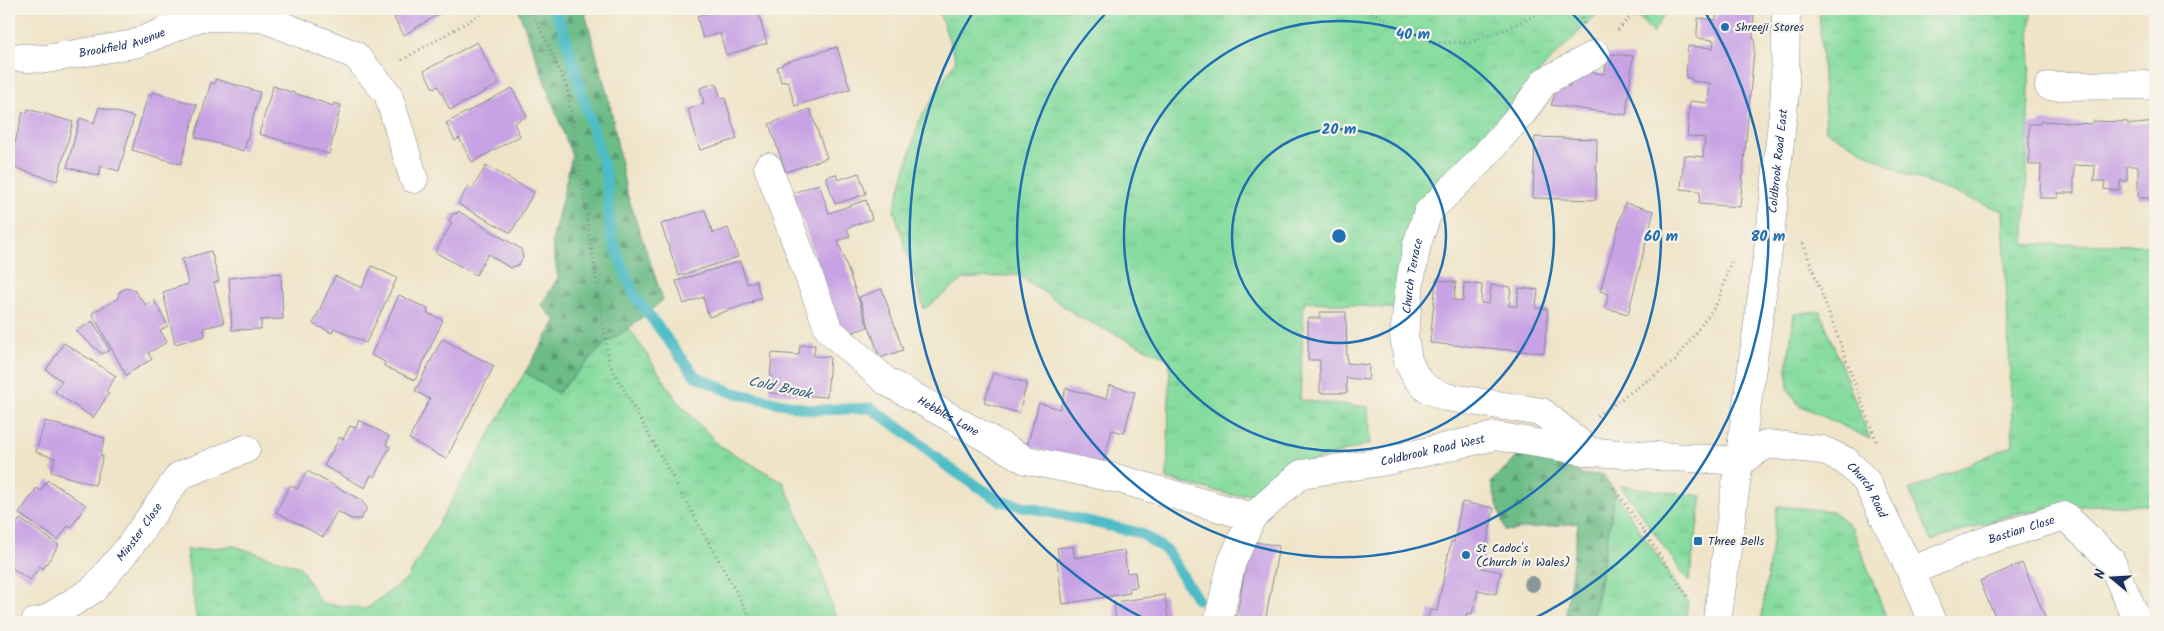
<svg xmlns="http://www.w3.org/2000/svg" width="2164" height="631" font-family="Kalam,sans-serif">
  <style>
    .grass { fill: url(#grass-tufts); stroke: #50867e }
    .forest { fill: url(#forest-firs); stroke: #447672 }
    .lines { fill: none; stroke-linecap: round; stroke-linejoin: round }
    .stream { stroke: #4ebcc6; stroke-width: 11 }
    .building { fill: #c7a2e4 }
    .minor-casing { stroke: #858a93; stroke-width: 29 }
    .path { stroke: #858a93; stroke-width: 3; stroke-dasharray: 1 4; stroke-linecap: butt }
    .minor { stroke: #fff; stroke-width: 28 }
    .tree { fill: #899896 }
    .ring { fill: none; stroke: #1f6fb2; stroke-width: 2.5 }
    .poi-dot { fill: #1f6fb2; stroke: #f7f3e8; stroke-width: 2 }
    .labels { text-anchor: middle; stroke-width: 4.5; stroke-linejoin: round; paint-order: stroke }
    .poi-label { font-size: 12px; fill: #1b2f5e; stroke: #f7f3e8; text-anchor: start }
    .street-label { font-size: 12px; fill: #1b2f5e; stroke: #f7f3e8 }
    .water-label { font-size: 14px; font-style: italic; fill: #2a597d; stroke: #f7f3e8 }
    .centre { fill: #1f6fb2; stroke: #f7f3e8; stroke-width: 2.5 }
    .ring-label { font-size: 15px; text-anchor: middle; font-weight: bold; fill: #1f6fb2; stroke: #f7f3e8; stroke-width: 4.5; stroke-linejoin: round; paint-order: stroke }
  </style>
  <defs>
    <pattern id="grass-tufts" width="24" height="20" patternUnits="userSpaceOnUse" patternTransform="scale(1.25)"><rect width="24" height="20" fill="#86dc9f"/><path d="M3 7l-1-3M5 7V3M7 7l1-3M15 17l-1-3M17 17v-4M19 17l1-3" fill="none" stroke="#73bd8b"/></pattern>
    <pattern id="forest-firs" width="22" height="20" patternUnits="userSpaceOnUse" patternTransform="scale(1.25)"><rect width="22" height="20" fill="#6cbc86"/><path d="M5 1l3.5 6h-7zM16 11l3.5 6h-7z" fill="#589971"/></pattern>
  </defs>
  <rect width="100%" height="100%" fill="#f7f3e8"/>
  <filter id="ink" filterUnits="userSpaceOnUse"><feTurbulence type="fractalNoise" baseFrequency=".02" numOctaves="2"/><feDisplacementMap in="SourceGraphic" scale="10" xChannelSelector="R" yChannelSelector="G"/><feConvolveMatrix kernelMatrix="1 2 1 2 8 2 1 2 1" color-interpolation-filters="sRGB"/></filter>
  <filter id="wash" filterUnits="userSpaceOnUse"><feTurbulence type="fractalNoise" baseFrequency=".0096" numOctaves="4" result="noise"/><feDisplacementMap in="SourceGraphic" scale="20" xChannelSelector="R" yChannelSelector="G"/><feGaussianBlur stdDeviation="1.12" result="paint"/><feColorMatrix in="noise" values="0 0 0 0 0 0 0 0 0 0 0 0 0 0 0 0 0 1.4 0 .05"/><feComposite in="paint" operator="in"/></filter>
  <g filter="url(#wash)">
    <rect width="100%" height="100%" fill="#efe4c8"/>
    <g class="grass">
      <path d="M938,9H1667L1653,34L1641,19L1601,10L1542,69L1460,167L1397,309L1304,301L1300,400L1368,407L1371,443L1291,468L1256,493L1232,495L1167,479L1170,360L1079,317L1019,275L964,279L924,309L894,210L919,121L956,60Z"/>
      <path d="M1819,9H2031L2025,244L2155,245V505H2094L2018,513L1931,541L1909,490L2013,445L2003,211L1904,174L1826,131Z"/>
      <path d="M1820,311L1870,439L1799,405L1788,389L1787,368L1794,314Z"/>
      <path d="M629,328L679,403L720,446L783,482L817,558L837,622H197L186,550L234,546L300,567L321,603L366,609L407,579L525,372L558,393L606,343Z"/>
      <path d="M1621,486L1702,496L1689,582Z"/>
      <path d="M1615,493L1688,602L1685,622H1593Z"/>
      <path d="M1777,506L1832,511L1852,527L1888,622H1761Z"/>
    </g>
    <g class="forest">
      <path d="M518,9H584L610,104L626,191L663,300L629,328L606,343L557,393L525,372L556,321L541,305L558,278L552,242L572,156Z"/>
      <path d="M1523,451L1585,475L1603,474L1615,493L1593,622H1565L1578,523L1505,531L1491,482Z"/>
    </g>
    <g class="lines">
      <path class="stream" d="M553,9L562,26L606,174L611,237L634,295L695,376L731,392L811,410L871,408L905,432L948,467L1000,501L1140,533L1166,550L1197,599"/>
    </g>
    <g id="blocks">
      <g class="building">
        <path d="M393,9H447L404,35L394,18L398,15Z"/>
        <path d="M712,9H757L767,43L726,55L720,33L703,38L700,28L697,16L713,12Z"/>
        <path d="M1717,9H1754L1753,39H1755L1740,207L1699,204L1700,191L1681,189L1684,155L1703,157L1705,138L1687,136L1690,101L1708,103L1710,83L1692,81V78H1686L1688,46L1713,48L1714,40L1697,38V34L1698,18L1716,20Z"/>
        <path d="M477,42L499,84L450,110L438,86L433,88L424,71Z"/>
        <path d="M837,47L850,89L795,106L788,81L781,82L777,67L783,65V63Z"/>
        <path d="M1609,54L1633,56L1626,115L1551,105L1558,85L1570,86L1573,70L1604,74Z"/>
        <path d="M215,79L260,92L244,151L195,137L211,82L215,84Z"/>
        <path d="M716,83L721,99L725,98L737,139L700,150L688,109L704,104L700,88Z"/>
        <path d="M273,86L333,106L334,103L341,105L329,154L259,134Z"/>
        <path d="M512,88L527,116L514,123L520,136L472,162L459,138L455,141L446,123Z"/>
        <path d="M152,92L197,105L181,164L132,150L148,95L151,96Z"/>
        <path d="M99,107L134,117L119,171L101,166L99,176L67,167L80,118L94,123Z"/>
        <path d="M28,109L73,122L57,181L9,166L23,112L27,113Z"/>
        <path d="M810,109L827,158L786,172L769,124Z"/>
        <path d="M9,111L16,116L9,139Z"/>
        <path d="M2041,121L2092,124L2093,121L2128,122V124H2136L2155,122V198H2138V166H2127V181H2120V190H2110L2104,189L2105,181H2094L2095,166L2074,165V193H2058V198H2040L2041,165H2029V124H2040Z"/>
        <path d="M1535,137L1597,139L1596,200L1533,198Z"/>
        <path d="M486,166L534,192L511,233L458,204L468,186L472,189Z"/>
        <path d="M859,173L866,194L835,204L826,177L836,174L838,180Z"/>
        <path d="M819,184L829,213L866,200L872,219L847,228L850,236L838,241L868,327L842,336L793,193Z"/>
        <path d="M1625,203L1654,211L1628,314L1605,308L1609,294L1600,291Z"/>
        <path d="M705,210L713,233L728,228L738,257L679,276L661,224Z"/>
        <path d="M458,211L521,249L523,258L518,265L510,268L488,254L476,275L435,252L452,223L449,221L453,213L457,214Z"/>
        <path d="M211,251L219,281L214,283L224,323L203,328L205,336L175,344L163,292L188,284L182,259Z"/>
        <path d="M740,261L747,284L756,281L761,298L752,301L753,302L709,317L703,297L684,304L676,281Z"/>
        <path d="M372,266L397,278L366,343L334,328L332,333L313,324L335,276L362,288Z"/>
        <path d="M281,273L283,319L261,320V329L232,330L229,278Z"/>
        <path d="M1436,280L1456,282L1454,300L1463,301L1464,283L1482,285L1481,303L1489,304L1491,285L1511,287L1509,306H1517L1519,288L1538,290L1536,308L1548,309L1544,353L1430,343Z"/>
        <path d="M126,288L134,290L146,305L154,300L168,326L160,330L167,342L148,353L152,359L126,375L92,313L117,299L119,292Z"/>
        <path d="M882,289L903,350L880,358L859,297Z"/>
        <path d="M399,295L428,309L427,313L443,320L415,380L384,366L385,362L371,355Z"/>
        <path d="M1320,312H1346L1347,363L1369,365L1368,380L1346,378L1347,393H1320V360H1308V318H1320Z"/>
        <path d="M93,321L110,350L102,354L76,331Z"/>
        <path d="M442,339L494,366L446,459L409,439L430,399L415,391Z"/>
        <path d="M64,343L116,376L106,391L109,393L93,418L55,392L62,381L46,370Z"/>
        <path d="M800,345H815L814,356L830,357L827,397L769,393L772,353L799,355Z"/>
        <path d="M993,373L1027,383L1019,413L984,403Z"/>
        <path d="M1109,385L1135,392L1124,433L1112,430L1102,467L1027,446L1039,403L1060,409L1066,388L1106,399Z"/>
        <path d="M359,420L389,436L386,445L390,447L374,477L371,475L365,488L324,466L340,437L343,439L350,426L356,428Z"/>
        <path d="M45,421L105,438L100,455L103,456L95,485L51,472L55,458L36,452Z"/>
        <path d="M307,471L361,500L367,508L361,519H351L337,511L323,537L276,512L290,485L297,489Z"/>
        <path d="M48,480L86,505L71,528L68,526L58,540L19,514L37,488L40,491Z"/>
        <path d="M1462,502L1494,508L1482,568L1501,572L1496,594L1478,590L1472,614L1467,613L1465,622H1427L1430,610L1437,611L1451,541L1454,542Z"/>
        <path d="M20,519L59,545L43,569L40,566L30,580L9,566V528L13,530Z"/>
        <path d="M1255,542L1279,546L1265,622L1236,620L1248,553Z"/>
        <path d="M1073,546L1075,558L1124,550L1127,573L1135,572L1137,587L1129,588L1130,593L1063,604L1057,560H1059L1057,548Z"/>
        <path d="M2022,563L2031,583L2047,622H1998L1988,601L1980,581Z"/>
        <path d="M1165,595L1168,619L1116,622L1114,602Z"/>
      </g>
    </g>
  </g>
  <g filter="url(#ink)">
    <use href="#blocks" fill-opacity="0" stroke="#858a93" stroke-width="1"/>
    <g class="lines">
      <defs>
        <g id="minor">
          <path id="s1" d="M9,57L46,59L134,44L200,17L263,18L355,55L388,94L414,179"/>
          <path d="M2049,86L2155,85"/>
          <path id="s2" d="M768,167L829,330L886,381L1026,460L1119,479L1252,517"/>
          <path id="s3" d="M1589,451L1542,412L1446,397L1427,389L1416,377L1408,361L1404,336L1410,282L1417,244L1428,212L1479,162L1523,112L1545,81L1596,54"/>
          <path id="s4" d="M1741,461L1767,444L1822,450L1846,461L1866,481L1911,571L1932,622"/>
          <path id="s5" d="M1911,571L1985,541L2065,516L2110,559L2138,622"/>
          <path id="s6" d="M35,622L45,620L94,589L130,546L179,476L246,449"/>
          <path id="s7" d="M1218,622L1232,562L1252,517L1301,474L1381,462L1495,436L1590,452L1741,461"/>
          <path id="s8" d="M1717,622L1770,236L1785,93L1786,9"/>
        </g>
      </defs>
      <use href="#minor" class="minor-casing"/>
      <g class="path">
        <path d="M531,9L567,87L609,363L753,622"/>
        <path d="M773,9V12"/>
        <path d="M1368,9L1399,28L1433,43L1470,42L1506,29L1549,9"/>
        <path d="M1577,9L1584,24"/>
        <path d="M1618,30L1637,9"/>
        <path d="M402,60L490,9"/>
        <path d="M1803,243L1877,443"/>
        <path d="M1597,416L1675,361L1718,302L1731,262"/>
        <path d="M1614,487L1687,596"/>
      </g>
      <use href="#minor" class="minor"/>
    </g>
    <circle class="tree" cx="1532" cy="584" r="8"/>
  </g>
  <g class="ring">
    <circle cx="1339" cy="236" r="107"/>
    <circle cx="1339" cy="236" r="215"/>
    <path d="M1569 10A322 322 0 1 1 1109 10"/>
    <path d="M1151 622A429 429 0 0 1 973 12M1705 12A429 429 0 0 1 1527 622"/>
  </g>
  <g class="poi-dot">
    <circle cx="1725" cy="27" r="5"/>
    <rect x="1693" y="536" width="10" height="10" rx="2.5"/>
    <circle cx="1466" cy="555" r="5"/>
  </g>
  <g class="labels">
    <g class="poi-label">
      <text x="1735" y="31">Shreeji Stores</text>
      <text x="1708" y="545">Three Bells</text>
      <text x="1476" y="552">St Cadoc's<tspan x="1476" dy="14">(Church in Wales)</tspan></text>
    </g>
    <g class="street-label">
      <text dy="4" stroke="none"><textPath href="#s1" startOffset="115">Brookfield Avenue</textPath></text>
      <text dy="4" stroke="none"><textPath href="#s8" startOffset="465">Coldbrook Road East</textPath></text>
      <text dy="4" stroke="none"><textPath href="#s3" startOffset="299">Church Terrace</textPath></text>
      <text dy="4" stroke="none"><textPath href="#s2" startOffset="322">Hebbles Lane</textPath></text>
      <text dy="4" stroke="none"><textPath href="#s7" startOffset="310">Coldbrook Road West</textPath></text>
      <text dy="4" stroke="none"><textPath href="#s4" startOffset="149">Church Road</textPath></text>
      <text dy="4" stroke="none"><textPath href="#s5" startOffset="118">Bastian Close</textPath></text>
      <text dy="4" stroke="none"><textPath href="#s6" startOffset="141">Minster Close</textPath></text>
    </g>
    <g class="water-label">
      <text transform="translate(780 387) rotate(12)" y="5">Cold Brook</text>
    </g>
  </g>
  <circle cx="1339" cy="236" r="8" class="centre"/>
  <g class="ring-label">
    <text x="1413" y="39">40 m</text>
    <text x="1339" y="134">20 m</text>
    <text x="1661" y="241">60 m</text>
    <text x="1768" y="241">80 m</text>
  </g>
  <rect width="2164" height="631" fill="none" stroke="#f7f3e8" stroke-width="30"/>
  <g transform="translate(2112 578) rotate(288)" stroke="#f7f3e8" stroke-width="4" paint-order="stroke">
  <path d="M0-4L9 19L0 12L-9 19Z" fill="#1b2f5e"/>
  <text y="-8" font-size="14" font-weight="bold" text-anchor="middle" fill="#1b2f5e">N</text>
  </g>
</svg>
